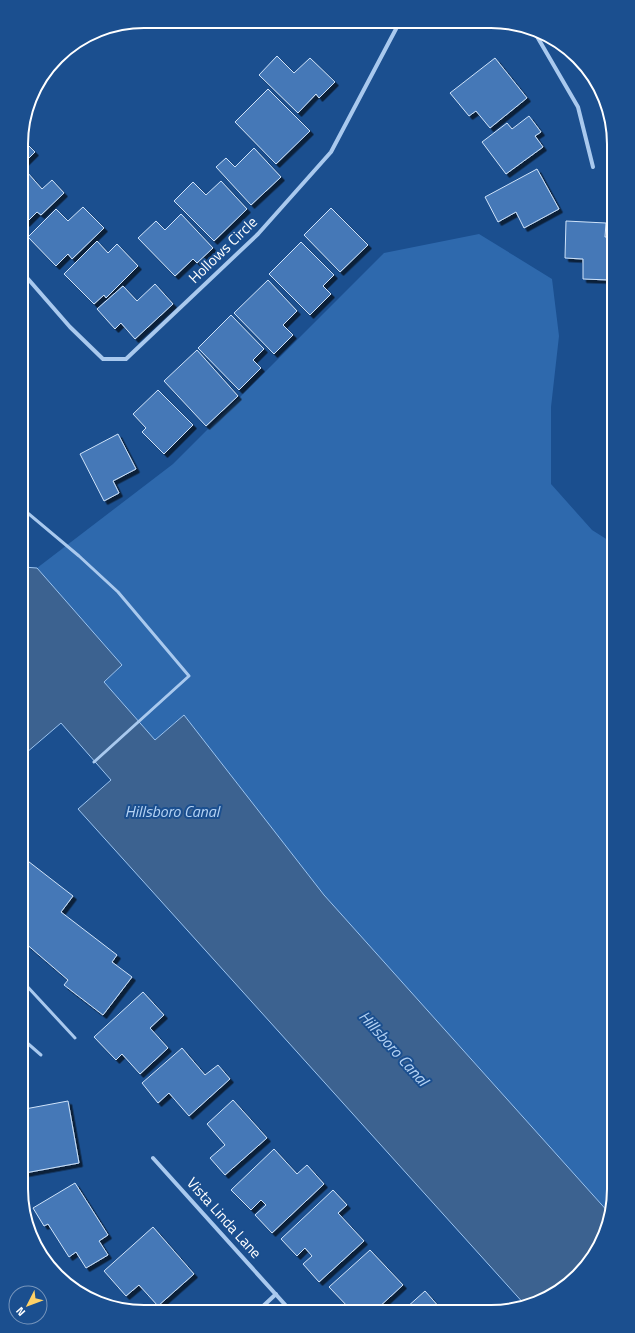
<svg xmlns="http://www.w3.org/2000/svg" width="635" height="1333" font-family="'Titillium Web',sans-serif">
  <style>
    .green { fill: #2e69ad }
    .water { fill: #3c6290; stroke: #9cc4f0 }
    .building { fill: #4478b7; stroke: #cfe3fa; filter: url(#shadow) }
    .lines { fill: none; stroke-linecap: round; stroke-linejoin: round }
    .service { stroke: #a9c9ee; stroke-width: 3 }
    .minor { stroke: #a9c9ee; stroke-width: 4 }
    .labels { text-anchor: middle; stroke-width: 4; stroke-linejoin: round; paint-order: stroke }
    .street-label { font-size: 15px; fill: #fff; stroke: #1b4f8f }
    .water-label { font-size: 16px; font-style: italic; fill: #b5d3f5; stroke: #1b4f8f }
    .rim { fill: none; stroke: #fff; stroke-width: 2 }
  </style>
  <defs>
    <filter id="shadow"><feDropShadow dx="3.5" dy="3.5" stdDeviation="0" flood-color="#0009"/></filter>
  </defs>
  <rect width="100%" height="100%" fill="#1b4f8f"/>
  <path class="green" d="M479,234L552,279L559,336L551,407V484L592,530L611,542L614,1197L610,1214L324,895L184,715L155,740L104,682L122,665L37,568L173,464L384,253Z"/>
  <path class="water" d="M23,567L37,568L122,665L104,682L155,740L184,715L324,895L610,1214L605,1236L584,1270L559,1291L526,1306L78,809L111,780L61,723L26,753L24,751Z"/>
  <g class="building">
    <path d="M568,50L572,52L593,75L590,77Z"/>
    <path d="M277,56L294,73L310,58L335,82L319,98L316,94L298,113L259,75Z"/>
    <path d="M495,58L527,98L490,128L476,111L469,116L450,93Z"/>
    <path d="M598,87L610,112L594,90Z"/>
    <path d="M268,89L310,131L276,164L235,122Z"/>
    <path d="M529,116L541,132L535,136L543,147L506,174L482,142L507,123L512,129Z"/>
    <path d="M22,139L35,152L22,165Z"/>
    <path d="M254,148L281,177L251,205L216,167L226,158L235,167Z"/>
    <path d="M537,169L559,209L524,228L516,212L498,222L485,197Z"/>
    <path d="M27,172L42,189L52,180L64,193L41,215L37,212L26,223L22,219V177Z"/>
    <path d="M221,181L247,209L214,241L174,201L193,182L206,195Z"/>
    <path d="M83,207L104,228L72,259L68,254L56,266L28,237L56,209L68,221Z"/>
    <path d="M331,208L368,245L340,272L304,235Z"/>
    <path d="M181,214L213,248L197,263L193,259L175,276L138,238L156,221L165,230Z"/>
    <path d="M566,221L606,223L605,237H610V280L583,279V259L565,258Z"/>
    <path d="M97,241L108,253L117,244L138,266L106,298L104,295L94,304L64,274Z"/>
    <path d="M301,242L334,275L323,286L331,294L310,315L269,274Z"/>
    <path d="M268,280L297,311L283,325L293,335L274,354L234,313Z"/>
    <path d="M155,284L173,304L135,339L121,323L115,329L97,309L123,286L137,301Z"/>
    <path d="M231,315L264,349L253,360L261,368L239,390L198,348Z"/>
    <path d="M197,350L238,396L206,426L164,381Z"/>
    <path d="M158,390L193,425L164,454L142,432L146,428L133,414Z"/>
    <path d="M118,434L136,469L113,481L119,493L104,501L80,454Z"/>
    <path d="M24,858L73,896L61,912L117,955L112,962L132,977L103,1015L64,985L68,980L24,942Z"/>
    <path d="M143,992L164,1015L150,1028L168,1048L140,1074L122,1054L116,1060L94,1037Z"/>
    <path d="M182,1048L205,1075L218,1065L230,1079L189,1116L169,1093L158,1103L142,1083Z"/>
    <path d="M233,1100L267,1138L225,1175L210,1158L225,1145L207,1124Z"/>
    <path d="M68,1101L79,1163L25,1173V1109Z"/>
    <path d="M274,1149L297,1174L307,1165L324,1184L272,1233L255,1215L266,1205L261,1200L251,1210L231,1190Z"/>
    <path d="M75,1183L108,1235L99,1241L108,1255L86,1268L76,1252L69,1257L48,1224L44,1226L33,1208Z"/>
    <path d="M333,1190L347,1205L338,1213L364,1241L319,1282L303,1264L312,1256L305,1248L297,1256L281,1239Z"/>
    <path d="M153,1227L194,1274L158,1306L139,1285L126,1296L104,1271Z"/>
    <path d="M370,1250L403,1285L378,1308L350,1309L329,1287Z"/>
    <path d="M425,1291L440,1308H406Z"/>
  </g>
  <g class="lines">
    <g class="service">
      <path d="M23,509L79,556L118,592L189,676L94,762"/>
      <path d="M25,984L75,1038"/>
      <path d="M25,1041L41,1055"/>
    </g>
    <g class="minor">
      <path d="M397,27L515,24"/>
      <path d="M535,33L578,107L593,167"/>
      <path d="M22,272L70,327L103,359H126L258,234L331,152L397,27L393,23"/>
      <path d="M153,1158L289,1309"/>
      <path d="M260,1309L276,1294"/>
    </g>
  </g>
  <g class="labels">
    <g class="street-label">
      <text transform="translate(223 250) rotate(-44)" y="5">Hollows Circle</text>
      <text transform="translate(224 1218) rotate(48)" y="5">Vista Linda Lane</text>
    </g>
    <g class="water-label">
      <text x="172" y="817">Hillsboro Canal</text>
      <text transform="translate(394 1048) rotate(48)" y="6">Hillsboro Canal</text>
    </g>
  </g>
  <path d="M0 0H635V1333H0ZM144 28H491A116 116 0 0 1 607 144V1189A116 116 0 0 1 491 1305H144A116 116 0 0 1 28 1189V144A116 116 0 0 1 144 28Z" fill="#1b4f8f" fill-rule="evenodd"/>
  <path class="rim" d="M144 28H491A116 116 0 0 1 607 144V1189A116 116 0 0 1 491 1305H144A116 116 0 0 1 28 1189V144A116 116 0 0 1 144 28Z"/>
  <g transform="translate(28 1305) rotate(228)"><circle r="19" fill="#1b4f8f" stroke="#7695bc"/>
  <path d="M0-3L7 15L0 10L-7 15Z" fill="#ffd166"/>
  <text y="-6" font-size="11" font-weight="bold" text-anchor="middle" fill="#ffffff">N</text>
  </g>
</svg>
